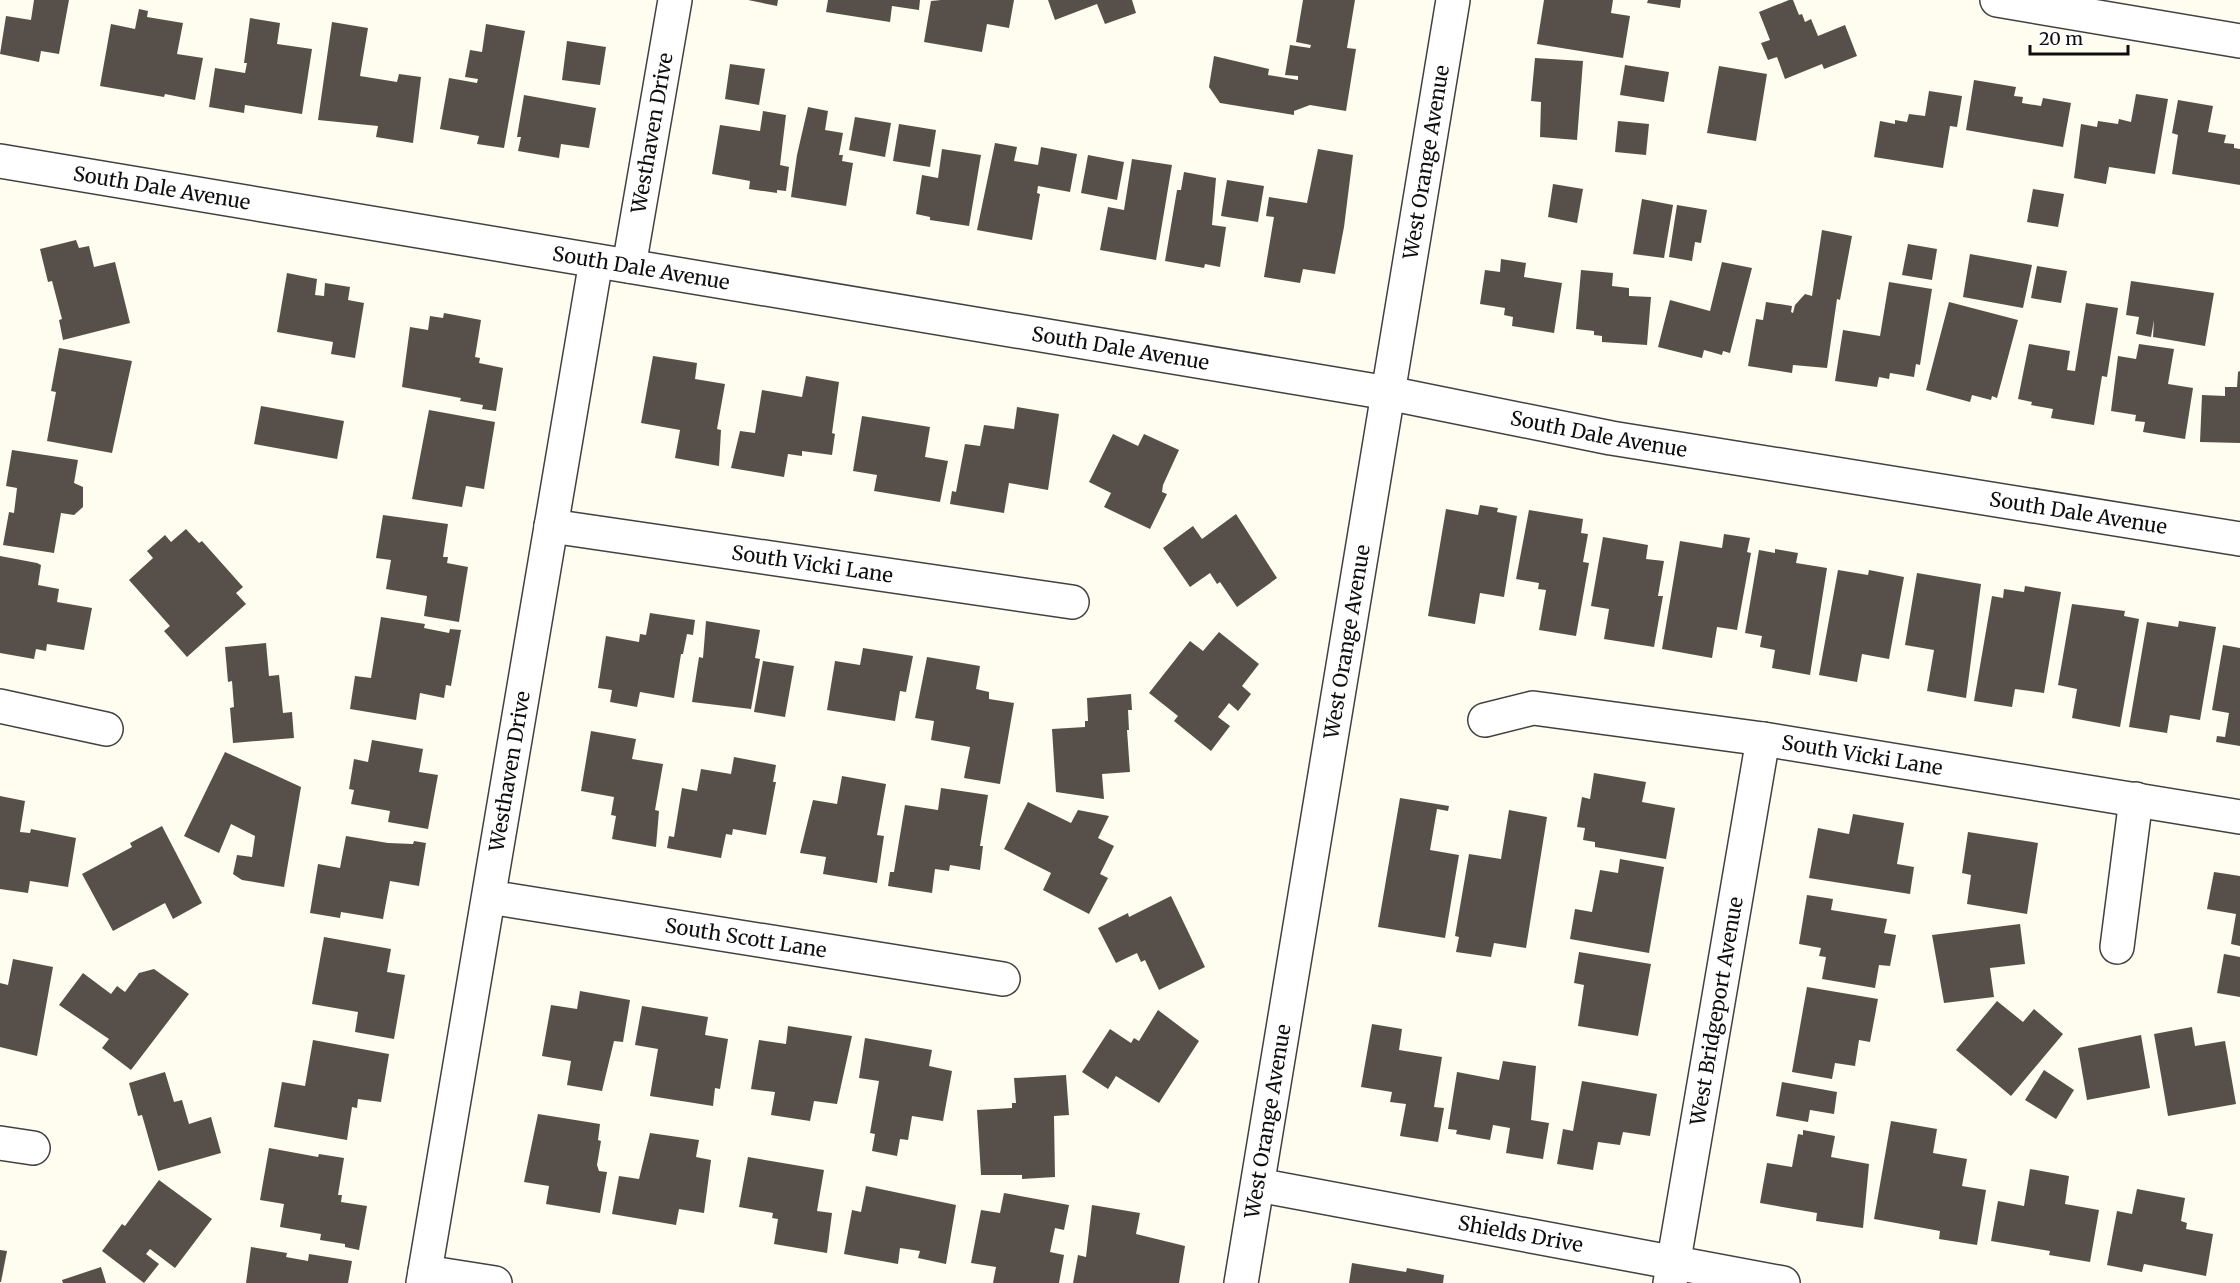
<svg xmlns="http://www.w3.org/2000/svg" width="2240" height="1283" font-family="Merriweather,serif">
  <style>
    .building { fill: #57504a }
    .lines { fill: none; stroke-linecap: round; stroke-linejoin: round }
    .minor-casing { stroke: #414141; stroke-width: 36 }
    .minor { stroke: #fff; stroke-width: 33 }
    .labels { text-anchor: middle; stroke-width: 6; stroke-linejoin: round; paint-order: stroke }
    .street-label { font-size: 20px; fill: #0e0e0e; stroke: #fff }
  </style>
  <rect width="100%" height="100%" fill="#fffdf0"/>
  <g class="building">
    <path d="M34,0H69L59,54L41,51L39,62L0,54L6,16L31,20Z"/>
    <path d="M748,0H778L777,6Z"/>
    <path d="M828,0H920L919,10L892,6L890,22L826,12Z"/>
    <path d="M941,0H1014L1009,28L987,24L982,52L924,42L931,1Z"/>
    <path d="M1048,0H1132L1136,13L1105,24L1097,4L1055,20Z"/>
    <path d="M1303,0H1355L1347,48L1356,49L1346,111L1310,105L1294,111V115L1220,103L1209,87L1214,56L1269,69L1268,75L1298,80V76L1285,75L1290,45L1310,48L1311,45L1296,42Z"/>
    <path d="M1544,0H1613L1611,13L1630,16L1623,58L1537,44Z"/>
    <path d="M1648,0H1681L1680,8L1647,3Z"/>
    <path d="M1789,0H1793L1799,15L1802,14L1805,22L1811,19L1818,36L1845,25L1857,56L1824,69L1822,64L1785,79L1777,57L1768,60L1761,43L1770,40L1759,12Z"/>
    <path d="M139,9L148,11L147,17L183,23L177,54L203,58L195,100L165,94L164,97L100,86L111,24L135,29Z"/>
    <path d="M250,18L280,23L277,44L312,49L302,114L245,105L244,113L209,107L215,68L245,73L247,63H244Z"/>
    <path d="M332,22L368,28L360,76L397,82L399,74L421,77L413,143L376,137L378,126L318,120Z"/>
    <path d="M486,24L525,31L504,148L477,144L479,136L440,129L449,78L477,83L478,79L465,77L470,50L482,52Z"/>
    <path d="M567,41L606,47L600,85L562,80Z"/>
    <path d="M1535,58L1583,61L1577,140L1540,137L1541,102L1531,101Z"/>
    <path d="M730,64L765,69L759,105L725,99Z"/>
    <path d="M1625,65L1669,72L1664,102L1620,95Z"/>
    <path d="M1719,66L1767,74L1756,141L1707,133Z"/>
    <path d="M1974,80L2016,87L2014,96L2023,97L2022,103L2041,106L2043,98L2071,103L2063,147L1966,130Z"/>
    <path d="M1929,91L1962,96L1957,127L1950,126L1943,168L1874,157L1880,121L1895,124V120L1907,122L1909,114L1925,116Z"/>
    <path d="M2136,94L2168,99L2155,174L2109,167L2106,184L2074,178L2081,124L2097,127L2098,121L2118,124L2119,119L2131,122Z"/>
    <path d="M524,95L596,108L589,148L561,144L559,158L518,151L521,137H517Z"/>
    <path d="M2178,100L2213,106L2208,132L2226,135L2224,143L2234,144V148L2240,149V185L2172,174L2178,135L2172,133Z"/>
    <path d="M808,107L828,111L825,130L843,133L839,155H843L842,161L853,163L846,206L791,197L797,155Z"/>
    <path d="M763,111L786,115L780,165L789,167L786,191L777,190V193L749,189L750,181L712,174L720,125L760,131Z"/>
    <path d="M855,117L891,123L885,157L849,150Z"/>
    <path d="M1618,121L1649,124L1646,155L1615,152Z"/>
    <path d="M899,124L936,130L930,167L893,161Z"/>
    <path d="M995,143L1017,147L1014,161L1038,165L1041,147L1077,154L1070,192L1038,186L1037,193L1040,194L1032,240L977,230Z"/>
    <path d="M942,149L981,155L969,226L930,220V217L916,214L922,175L938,178Z"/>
    <path d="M1318,149L1353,155L1344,227L1335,274L1303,269L1300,283L1264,277L1274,217L1266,216L1269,197L1307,203Z"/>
    <path d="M1088,155L1124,162L1117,200L1081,193Z"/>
    <path d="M1132,159L1172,165L1156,260L1100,250L1108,207L1124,210Z"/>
    <path d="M1184,172L1216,178L1212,225L1226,227L1220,267L1205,264L1204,268L1165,261L1177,190H1181Z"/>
    <path d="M1227,180L1264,186L1258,222L1221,216Z"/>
    <path d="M1553,184L1583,189L1577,223L1548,217Z"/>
    <path d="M2033,189L2064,194L2058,227L2027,222Z"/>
    <path d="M1642,199L1673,205L1664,258L1633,254Z"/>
    <path d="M1677,205L1707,210L1701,243L1695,242L1692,261L1669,257Z"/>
    <path d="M1822,230L1852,236L1840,300L1837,299L1827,368L1793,365L1792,373L1748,366L1756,319L1763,320L1766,302L1792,306L1791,312L1793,313L1795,305L1805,294L1812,296Z"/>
    <path d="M76,240L79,248L89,246L94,267L115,262L130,323L63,340L59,320L62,319L52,281L48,282L40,249Z"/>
    <path d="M1908,244L1937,249L1932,280L1902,275Z"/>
    <path d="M1970,254L2032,265L2023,308L1963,297Z"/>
    <path d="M1501,259L1526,263L1524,277L1562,283L1554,333L1512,326L1513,317L1504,315L1505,308L1480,304L1485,270L1500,272Z"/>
    <path d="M1722,262L1752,268L1730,353L1723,351L1722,355L1704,350L1702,358L1658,347L1670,300L1710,311Z"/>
    <path d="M2037,266L2067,271L2061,303L2031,298Z"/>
    <path d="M1581,270L1613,273L1612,286L1629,288V296L1651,297L1647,345L1602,342V336L1594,335V331L1576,329Z"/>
    <path d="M287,273L317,279L315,295L324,296L325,283L350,287L348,300L364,303L355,358L331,354L333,342L277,332Z"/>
    <path d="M2131,281L2214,293L2205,346L2153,337L2154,320L2151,337L2136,334L2139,317L2126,315Z"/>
    <path d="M1889,282L1932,289L1920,365L1916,364L1914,377L1890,373L1889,379L1879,377L1877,387L1835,381L1843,330L1880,336Z"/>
    <path d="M1949,302L2018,320L1997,398L1992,396L1991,400L1972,395L1970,402L1926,390Z"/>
    <path d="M2086,303L2118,308L2107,377L2102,376L2094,425L2051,418L2053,409L2031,405L2032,402L2018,399L2029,344L2070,351L2067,370L2075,371Z"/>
    <path d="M444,313L481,320L475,357L480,358L479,363L503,368L496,411L482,409L483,405L460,401L461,398L402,387L410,327L428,330L430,316L443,318Z"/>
    <path d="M2139,344L2174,349L2168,384L2193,388L2185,439L2143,432L2145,422L2135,421L2136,415L2111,411L2118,356L2136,359Z"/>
    <path d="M59,348L132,361L112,453L47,441L56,392L51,391Z"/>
    <path d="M653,356L697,363L695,379L725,384L717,429L721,430L719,466L675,458L680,430L641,423Z"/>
    <path d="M2240,371V443L2200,442L2202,395L2225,396V387H2237L2238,372Z"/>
    <path d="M806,376L839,382L832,433L835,434L832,455L802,451V456L788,454L784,477L731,468L740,431L755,433L762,390L802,397Z"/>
    <path d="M261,406L344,421L337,459L254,444Z"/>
    <path d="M1017,407L1059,414L1048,490L1009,483L1004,513L950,504L952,491L956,492L965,444L980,446L984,425L1014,429Z"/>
    <path d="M429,410L495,422L484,489L466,486L462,507L412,499Z"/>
    <path d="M862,416L930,427L925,457L948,461L940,502L874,491L877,475L853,471Z"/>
    <path d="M1113,434L1138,446L1144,434L1179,450L1163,485L1162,492L1167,494L1150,529L1104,507L1111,493L1089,482Z"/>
    <path d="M12,450L78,460L74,483L83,487V507L74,515L61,513L54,553L3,545L9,512L14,513L17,488L6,486Z"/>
    <path d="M1480,505L1498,508L1497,512L1517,516L1504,597L1480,593L1475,624L1428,616L1446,509L1478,515Z"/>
    <path d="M1529,510L1583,519L1581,533L1588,534L1583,562L1589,563L1576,636L1539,630L1546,590L1538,589L1539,583L1516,579Z"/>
    <path d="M1236,514L1277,578L1237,607L1220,582L1217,584L1210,573L1190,587L1163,548L1193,526L1202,539Z"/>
    <path d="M383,515L448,524L443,557H448L447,563L468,567L459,622L424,616L427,596L386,589L391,560L376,558Z"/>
    <path d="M186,529L199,543L202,541L243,587L236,593L246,604L187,657L164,631L170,626L129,580L153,558L147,551L165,535L171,542Z"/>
    <path d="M1724,534L1750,538L1747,552L1751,553L1737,630L1717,627L1712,658L1662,649L1680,541L1722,548Z"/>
    <path d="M1603,537L1648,545L1646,559L1664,561L1658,596H1663L1654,647L1604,639L1609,609L1591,606Z"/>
    <path d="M1775,549L1798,553L1796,563L1827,568L1810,675L1772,668L1775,650L1760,647L1762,636L1745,633L1759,550L1775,553Z"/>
    <path d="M0,556L37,563L41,565L38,585L59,589L57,602L92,608L84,650L47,644L46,651L36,649L34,659L0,653Z"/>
    <path d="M1838,570L1868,575L1869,570L1904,577L1889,659L1862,654L1857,682L1819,675Z"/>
    <path d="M1917,573L1981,584L1966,698L1927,691L1934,650L1905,645Z"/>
    <path d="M2025,586L2061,592L2044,693L2015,689L2012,707L1974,701L1992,596L2003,598L2004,589L2024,592Z"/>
    <path d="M2072,604L2125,611L2124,616L2139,619L2120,727L2072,718L2077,689L2058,685Z"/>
    <path d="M650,613L695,620L693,635L687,634L683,654H681L674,698L640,692L637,707L610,702L612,690L598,688L606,636L639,642L640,634L646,635Z"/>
    <path d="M381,617L425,624L424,628L449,633L450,629L461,630L451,686L446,685L444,698L420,693L416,720L350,709L355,676L371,678Z"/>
    <path d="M706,621L760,630L755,658L760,659L751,709L692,702L699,657L703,658Z"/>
    <path d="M2179,621L2216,627L2200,720L2170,715L2167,733L2129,727L2147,622L2178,627Z"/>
    <path d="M1219,632L1259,664L1242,686L1251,694L1238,711L1229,703L1218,717L1230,726L1211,751L1174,721L1178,716L1149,693L1190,641L1203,651Z"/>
    <path d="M266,643L269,676L279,675L283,713L292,712L294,738L233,743L230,708L234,707L232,681L228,682L225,647Z"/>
    <path d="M2223,645L2240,648V746L2216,742L2217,736L2225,737L2229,713L2212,710Z"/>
    <path d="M863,648L913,656L906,692L900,691L895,721L827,710L835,661L860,665Z"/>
    <path d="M927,657L980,666L976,689L989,692V699L1014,703L1000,784L964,778L970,747L931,740L934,721L915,718Z"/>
    <path d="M763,661L794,666L785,717L754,712Z"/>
    <path d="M1131,694L1132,710H1128L1129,730H1127L1130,772L1102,774L1104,799L1056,792L1052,729L1085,727V721H1088L1087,698Z"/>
    <path d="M591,731L636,739L632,759L663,764L655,810L659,811L656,847L612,839L616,816L611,815L614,797L581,791Z"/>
    <path d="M372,740L423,749L419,772L438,775L428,829L388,822L390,811L351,804L354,790L349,789L354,759L368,762Z"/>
    <path d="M225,752L301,787L284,887L242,880L233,874L237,855L252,857L255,836L231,824L219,853L184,836Z"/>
    <path d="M734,757L776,765L773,782H776L766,835L733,829L732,835L726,834L721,858L667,848L669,836L674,837L682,788L697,791L701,769L731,774Z"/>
    <path d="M1594,773L1646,782L1642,802L1675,808L1666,859L1595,847V842L1583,840L1585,828L1577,827L1582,797L1590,799Z"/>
    <path d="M842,776L886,784L877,835L884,836L877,883L823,874L826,857L800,853L813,800L837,804Z"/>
    <path d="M941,788L988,795L980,846H983L980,870L950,865L949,871L935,869L932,893L888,886L890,872H894L905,805L938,810Z"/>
    <path d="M0,796L25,801L20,832L30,833L31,829L76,838L68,887L30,881L28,893L0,889Z"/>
    <path d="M1400,798L1449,806L1448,811L1437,809L1430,850L1459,855L1445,938L1378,927Z"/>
    <path d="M1028,802L1071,823L1078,810L1109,816L1098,838L1114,846L1100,874L1108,878L1089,914L1043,890L1051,873L1004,849Z"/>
    <path d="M1509,810L1547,817L1526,948L1494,943L1491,957L1456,952L1459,937L1455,936L1469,854L1501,859Z"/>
    <path d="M1853,814L1904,823L1897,864L1914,867L1910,894L1809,878L1818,828L1849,834Z"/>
    <path d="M162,826L202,903L173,919L165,903L113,931L82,874L132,847L130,843Z"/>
    <path d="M1968,832L2038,843L2027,914L1967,904L1971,875L1962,873Z"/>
    <path d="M346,836L388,843L413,844L414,841L426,843L419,886L390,881L383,919L341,912L340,918L310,913L318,864L340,868Z"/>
    <path d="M1620,859L1664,867L1649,953L1570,939L1575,909L1592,912L1600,870L1618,873Z"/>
    <path d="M2214,872L2240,876V946L2231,944L2236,914L2207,909Z"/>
    <path d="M1807,895L1833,899L1831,910L1887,919L1884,933L1896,935L1890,966L1879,965L1875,988L1822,979L1826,957L1819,956L1821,948L1799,944Z"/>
    <path d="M1171,896L1205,967L1159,990L1145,960L1141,962L1137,953L1116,963L1098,928L1128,913L1129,917Z"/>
    <path d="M2020,924L2025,964L1990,968L1994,997L1944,1003L1932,935Z"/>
    <path d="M324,937L391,949L387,972L405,975L394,1039L355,1032L358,1012L312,1004Z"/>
    <path d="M1579,952L1651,964L1638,1036L1578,1026L1584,985L1574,983Z"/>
    <path d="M2224,954L2240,957V997L2217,993Z"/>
    <path d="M13,959L53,967L37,1056L0,1047V983L8,985Z"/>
    <path d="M154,969L189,994L131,1070L102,1048L109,1039L59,1005L83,973L111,994L117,986L125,992L139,973Z"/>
    <path d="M1807,987L1878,999L1870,1042L1859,1040L1855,1066L1835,1063L1832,1079L1792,1072Z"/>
    <path d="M580,991L630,1000L623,1042L614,1041L602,1091L567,1085L571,1061L542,1056L551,1005L577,1009Z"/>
    <path d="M1997,1001L2023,1022L2034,1009L2063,1034L2011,1096L1956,1050Z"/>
    <path d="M642,1006L708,1017L705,1035L728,1039L720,1089L715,1088L713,1106L650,1096L658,1049L635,1045Z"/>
    <path d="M1158,1010L1199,1041L1159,1103L1116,1076L1108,1089L1082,1072L1110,1029L1131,1043L1134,1038L1139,1041Z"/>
    <path d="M1372,1024L1402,1029L1399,1050L1442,1057L1434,1107L1444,1108L1438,1142L1400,1136L1406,1104L1390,1102L1392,1092L1361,1087Z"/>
    <path d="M788,1026L852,1036L837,1104L814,1101L810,1121L771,1115L775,1092L751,1089L759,1040L786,1044Z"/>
    <path d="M2192,1027L2195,1046L2225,1041L2236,1104L2168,1116L2154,1034Z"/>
    <path d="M2141,1035L2150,1088L2087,1100L2078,1048Z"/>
    <path d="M865,1038L932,1050L929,1066L952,1071L943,1121L912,1116L908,1140L900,1139L897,1156L872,1151L875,1134L870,1133L879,1081L859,1078Z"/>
    <path d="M313,1040L389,1054L381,1102L358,1099L357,1108L352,1107L347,1140L274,1127L282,1082L305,1086Z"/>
    <path d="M1503,1061L1536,1066L1531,1120L1549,1123L1543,1159L1506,1153L1510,1128L1493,1125L1490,1140L1456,1134L1457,1130L1448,1129L1457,1072L1499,1080Z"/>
    <path d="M2044,1070L2074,1090L2056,1119L2025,1100Z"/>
    <path d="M165,1072L174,1102L182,1100L189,1124L211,1117L221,1153L158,1171L142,1115L138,1116L129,1083Z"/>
    <path d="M1066,1075L1069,1115L1054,1116L1055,1177L1022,1179V1175H981L977,1110L1012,1108V1103H1016L1014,1078Z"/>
    <path d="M1582,1081L1657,1094L1650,1136L1623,1132L1620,1145L1598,1142L1593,1170L1557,1164L1563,1129L1573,1131Z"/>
    <path d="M1782,1082L1837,1092L1834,1114L1810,1110L1808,1122L1776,1116Z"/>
    <path d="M538,1114L600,1124L598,1140L601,1141L597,1165L599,1171L607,1172L600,1213L546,1204L549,1186L524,1182Z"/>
    <path d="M1891,1121L1937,1129L1933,1153L1967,1159L1962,1186L1986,1190L1977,1245L1939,1239L1940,1231L1874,1219Z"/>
    <path d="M1803,1130L1835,1136L1831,1157L1869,1164L1863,1228L1816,1221L1817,1213L1760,1203L1767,1163L1792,1167L1798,1134L1803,1135Z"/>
    <path d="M650,1133L699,1140L696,1157L711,1160L704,1213L679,1209L676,1225L612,1214L619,1176L639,1179Z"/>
    <path d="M269,1148L318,1157L319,1154L344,1158L338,1195H342L341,1202L367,1206L359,1250L345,1247V1244L320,1240L321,1234L280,1227L284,1204L260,1200Z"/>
    <path d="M748,1157L824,1170L817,1211L832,1213L827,1253L774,1244L778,1219L772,1218L773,1213L739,1207Z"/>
    <path d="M2030,1169L2069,1176L2065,1204L2099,1210L2090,1262L2049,1255L2050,1251L1991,1241L1998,1201L2024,1206Z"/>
    <path d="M159,1180L212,1219L175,1268L150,1249L146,1254L159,1264L144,1283L102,1251L122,1224L125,1226Z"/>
    <path d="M866,1186L956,1205L946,1264L918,1258L920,1251L900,1248L898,1264L844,1254L852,1210L861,1212Z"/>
    <path d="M2137,1189L2185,1198L2181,1221L2187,1223L2186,1229L2213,1234L2206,1276L2144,1264L2142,1272L2107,1265L2117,1211L2132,1214Z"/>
    <path d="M1004,1193L1069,1205L1064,1230L1055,1228L1050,1252L1064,1255L1059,1283H993L996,1267L971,1263L981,1210L1000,1213Z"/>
    <path d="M1092,1205L1140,1213L1136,1234L1185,1246L1179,1283H1073L1078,1255L1086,1257Z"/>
    <path d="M251,1247L287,1253L286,1257L308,1261L309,1254L352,1261L348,1283H246Z"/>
    <path d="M0,1250L7,1251L1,1282H0Z"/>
    <path d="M1352,1263L1406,1272L1407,1268L1444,1275L1443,1283H1349Z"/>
    <path d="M101,1267L106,1283H63L62,1280Z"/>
  </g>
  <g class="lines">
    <defs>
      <g id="minor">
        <path d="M1997,0L2240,41"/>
        <path id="s1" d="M0,161L1388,393L1611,438L2240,539"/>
        <path id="s2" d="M629,266L675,0"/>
        <path id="s3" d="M551,526L1072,602"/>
        <path d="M0,706L106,729"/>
        <path id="s4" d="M1485,720L1533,708L1763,739L2240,817"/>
        <path id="s5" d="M489,897L1003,979"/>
        <path d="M2117,947L2136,799"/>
        <path d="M0,1143L33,1148"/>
        <path id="s6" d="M1258,1185L1783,1283"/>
        <path d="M425,1272L495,1283"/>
        <path id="s7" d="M423,1283L596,261"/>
        <path id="s8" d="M1241,1283L1453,0"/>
        <path id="s9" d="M1670,1283L1763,739"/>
      </g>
    </defs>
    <use href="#minor" class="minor-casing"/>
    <use href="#minor" class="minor"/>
  </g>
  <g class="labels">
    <g class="street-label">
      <text dy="7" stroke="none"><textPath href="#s2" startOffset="135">Westhaven Drive</textPath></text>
      <text dy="7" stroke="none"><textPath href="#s8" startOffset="1136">West Orange Avenue</textPath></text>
      <text dy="7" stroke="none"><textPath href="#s1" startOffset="164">South Dale Avenue</textPath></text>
      <text dy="7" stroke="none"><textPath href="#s1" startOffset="650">South Dale Avenue</textPath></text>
      <text dy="7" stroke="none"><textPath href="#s1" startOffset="1136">South Dale Avenue</textPath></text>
      <text dy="7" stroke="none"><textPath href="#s1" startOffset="1622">South Dale Avenue</textPath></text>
      <text dy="7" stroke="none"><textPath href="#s1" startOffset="2108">South Dale Avenue</textPath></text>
      <text dy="7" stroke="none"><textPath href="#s3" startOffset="264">South Vicki Lane</textPath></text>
      <text dy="7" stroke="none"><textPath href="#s8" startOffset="650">West Orange Avenue</textPath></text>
      <text dy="7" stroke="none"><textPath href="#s4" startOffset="382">South Vicki Lane</textPath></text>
      <text dy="7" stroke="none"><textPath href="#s7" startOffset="519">Westhaven Drive</textPath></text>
      <text dy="7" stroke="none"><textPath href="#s5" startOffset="260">South Scott Lane</textPath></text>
      <text dy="7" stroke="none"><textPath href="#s9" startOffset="276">West Bridgeport Avenue</textPath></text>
      <text dy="7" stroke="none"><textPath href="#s8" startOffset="164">West Orange Avenue</textPath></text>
      <text dy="7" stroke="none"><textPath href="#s6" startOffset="267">Shields Drive</textPath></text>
    </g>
  </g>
  <path d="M2030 45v9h98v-9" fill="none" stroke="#0e0e0e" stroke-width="3"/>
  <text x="2039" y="45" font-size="18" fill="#0e0e0e" stroke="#ffffff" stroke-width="4.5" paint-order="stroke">20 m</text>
</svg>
